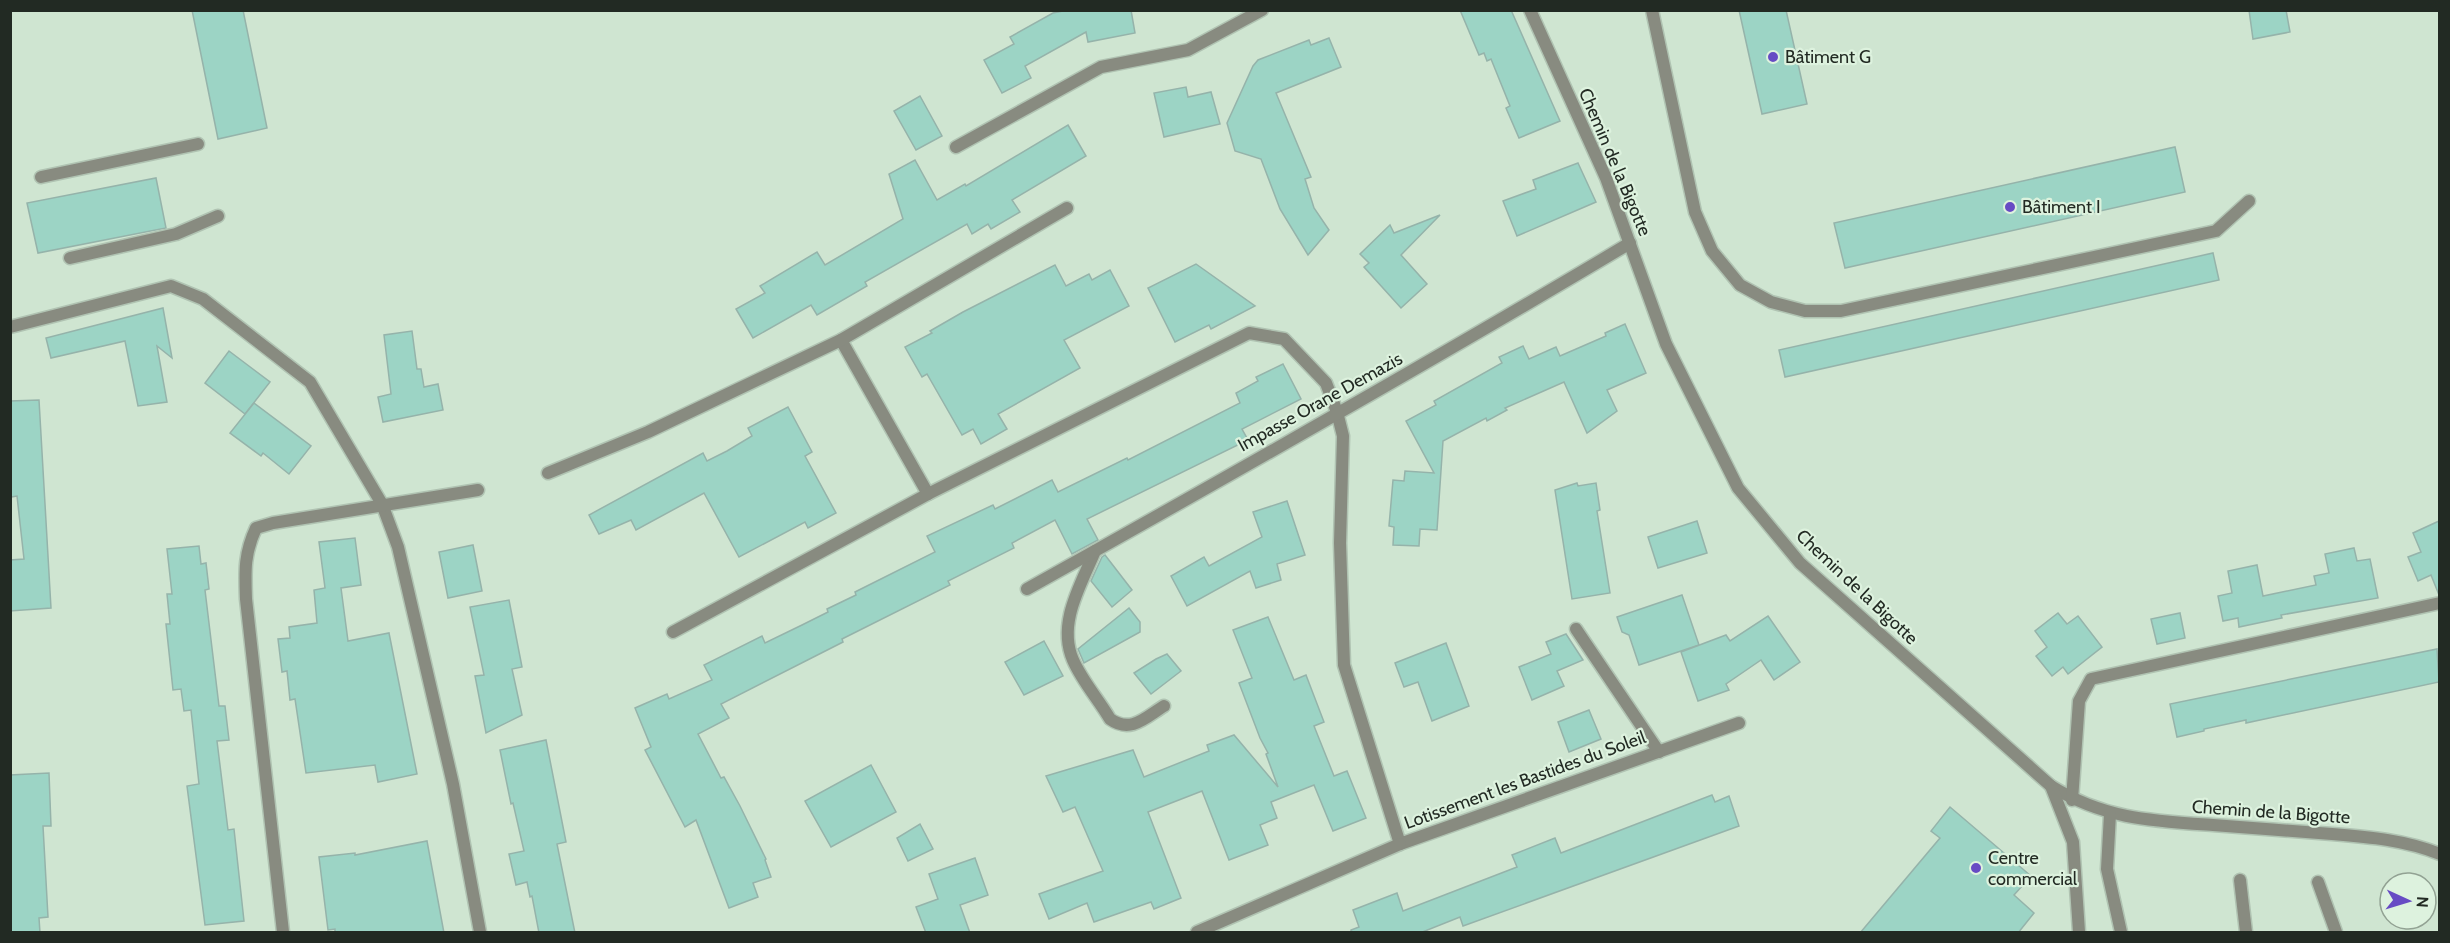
<svg xmlns="http://www.w3.org/2000/svg" width="2450" height="943" font-family="Cabin,sans-serif">
  <style>
    .building { fill: #9cd4c5; stroke: #95b3aa; stroke-width: 1.5 }
    .lines { fill: none; stroke-linecap: round; stroke-linejoin: round }
    .lane-casing { stroke: #b0c3b2; stroke-width: 15 }
    .street-casing { stroke: #b0c3b2; stroke-width: 15 }
    .lane { stroke: #888b80; stroke-width: 12 }
    .street { stroke: #888b80; stroke-width: 12 }
    .poi-dot { fill: #674bc4; stroke: #ddf2de; stroke-width: 2 }
    .labels { text-anchor: middle; stroke-width: 4.5; stroke-linejoin: round; paint-order: stroke }
    .poi-label { font-size: 18px; fill: #222a23; stroke: #ddf2de; text-anchor: start }
    .street-label { font-size: 18px; fill: #222a23; stroke: #ddf2de }
  </style>
  <rect width="100%" height="100%" fill="#cfe5d1"/>
  <g class="building">
    <path d="M192,10H243L267,128L218,139Z"/>
    <path d="M1068,10H1131L1135,33L1088,42L1086,32L1025,66L1031,78L1002,93L984,60L1014,44L1010,37L1053,13Z"/>
    <path d="M1460,10H1511L1560,121L1519,138L1506,108L1510,106L1491,59L1487,61L1484,53L1479,55Z"/>
    <path d="M1739,10H1786L1807,104L1762,114Z"/>
    <path d="M2249,10H2286L2290,32L2253,39Z"/>
    <path d="M1329,38L1341,67L1276,93L1311,177L1305,179L1314,208L1329,230L1308,255L1280,209L1261,159L1235,151L1227,123L1253,66L1258,60L1309,40L1311,45Z"/>
    <path d="M1186,87L1188,97L1211,92L1220,124L1164,137L1154,93Z"/>
    <path d="M920,96L942,136L916,150L894,111Z"/>
    <path d="M1068,125L1086,156L1012,200L1020,212L991,229L988,224L972,234L967,224L865,282L867,286L817,315L811,305L753,338L736,309L765,293L760,286L817,252L825,265L903,219L889,174L915,160L937,200L965,184L966,186Z"/>
    <path d="M2175,147L2185,192L1845,268L1834,223Z"/>
    <path d="M1578,163L1596,202L1517,236L1503,201L1536,189L1533,180Z"/>
    <path d="M156,178L166,228L38,253L27,203Z"/>
    <path d="M1440,215L1401,255L1427,284L1401,308L1364,267L1369,263L1360,254L1390,225L1394,233Z"/>
    <path d="M2213,253L2219,280L1785,377L1779,350Z"/>
    <path d="M1196,264L1255,306L1211,329L1209,325L1175,342L1148,288Z"/>
    <path d="M1055,265L1066,286L1089,274L1092,280L1110,270L1129,306L1064,340L1080,368L998,414L1007,429L981,444L973,429L962,435L927,374L922,377L905,347L932,333L930,331L963,312Z"/>
    <path d="M163,308L172,358L157,346L167,402L138,406L125,341L51,358L46,338Z"/>
    <path d="M1625,324L1646,373L1607,390L1617,411L1587,433L1564,382L1505,408L1507,410L1487,421L1486,418L1443,441L1437,530L1420,529L1419,546L1393,545L1394,527L1389,526L1393,480L1404,481L1405,471L1434,473L1406,421L1436,405L1434,401L1502,363L1499,357L1523,346L1529,359L1556,347L1560,356L1606,336L1605,333Z"/>
    <path d="M412,331L417,369H421L424,387L438,384L443,410L383,422L378,397L391,394L384,335Z"/>
    <path d="M229,351L270,382L245,414L205,383Z"/>
    <path d="M1283,364L1301,399L1242,429L1248,440L1087,519L1098,540L1072,554L1055,520L1012,543L1014,548L948,581L950,585L842,639L843,642L721,704L729,718L698,734L721,778L724,777L740,806L766,859L765,860L771,877L753,883L758,897L729,908L696,820L685,827L645,750L651,747L635,708L667,694L669,699L712,680L704,665L762,636L765,643L802,625L828,612L827,609L856,595L855,592L935,552L927,536L993,505L995,509L1052,480L1058,492L1127,458L1128,460L1240,403L1236,393L1258,381L1256,377Z"/>
    <path d="M39,400L51,608L10,611V560L24,559L17,496L11,497L10,401Z"/>
    <path d="M254,403L311,446L289,474L263,453L261,456L230,433Z"/>
    <path d="M788,407L812,452L805,456L836,513L808,528L805,522L739,557L704,493L636,530L631,520L599,534L589,515L703,453L707,461L727,451L752,436L748,428Z"/>
    <path d="M1577,483L1578,486L1596,483L1600,510L1597,511L1610,593L1572,599L1555,490Z"/>
    <path d="M1287,501L1305,555L1277,564L1281,580L1256,588L1250,571L1187,606L1171,576L1204,557L1209,566L1262,537L1253,512Z"/>
    <path d="M1697,521L1707,553L1658,568L1648,537Z"/>
    <path d="M2439,521V595L2431,575L2418,581L2408,557L2421,552L2413,533Z"/>
    <path d="M355,538L361,585L341,588L348,641L389,633L417,774L378,782L375,765L306,773L295,699L290,700L287,671L282,672L278,639L290,638L289,627L317,623L314,590L325,588L319,542Z"/>
    <path d="M473,545L482,591L448,598L439,552Z"/>
    <path d="M199,546L201,564L206,563L209,589L205,590L219,706H225L229,740L217,741L228,830L234,829L244,921L205,925L187,786L199,784L191,710L184,711L181,689L173,690L166,624H170L167,594H172L167,549Z"/>
    <path d="M2354,548L2357,561L2370,559L2378,598L2281,615L2282,618L2239,627L2238,618L2223,621L2218,596L2232,593L2228,571L2257,565L2263,596L2316,585L2314,576L2329,573L2325,554Z"/>
    <path d="M1105,555L1132,590L1112,607L1091,581L1102,557Z"/>
    <path d="M1682,595L1699,645L1639,665L1629,635L1622,632L1617,617Z"/>
    <path d="M509,600L522,667L512,669L522,715L486,733L475,676L484,675L470,607Z"/>
    <path d="M1129,608L1140,622V632L1084,663L1078,649Z"/>
    <path d="M2058,613L2067,624L2078,616L2102,647L2068,674L2063,667L2052,676L2036,656L2047,647L2035,631Z"/>
    <path d="M2180,613L2185,638L2157,644L2151,619Z"/>
    <path d="M1768,616L1800,662L1774,680L1761,660L1726,684L1729,690L1698,701L1681,652L1726,635L1730,641Z"/>
    <path d="M1268,617L1294,680L1306,675L1324,722L1314,726L1334,776L1347,771L1366,818L1333,831L1314,785L1271,802L1277,818L1260,825L1268,845L1229,860L1202,791L1148,812L1181,898L1154,909L1151,902L1094,922L1087,903L1049,919L1039,894L1103,871L1075,807L1063,812L1046,776L1133,750L1144,777L1209,751L1207,745L1234,735L1278,787L1266,754L1268,753L1260,738L1239,683L1252,678L1233,630Z"/>
    <path d="M1566,634L1583,660L1557,671L1564,686L1532,700L1519,667L1551,654L1546,642Z"/>
    <path d="M1044,641L1063,676L1024,695L1005,662Z"/>
    <path d="M1446,643L1469,706L1432,721L1418,682L1404,687L1395,663Z"/>
    <path d="M2437,649L2439,682L2246,723V720L2204,729V731L2177,737L2170,704Z"/>
    <path d="M1167,654L1181,671L1151,694L1134,673L1156,659Z"/>
    <path d="M1589,710L1601,739L1569,752L1558,722Z"/>
    <path d="M546,740L566,842L557,844L575,933H539L532,896L530,897L527,882L516,885L509,854L524,851L513,803L511,804L500,750Z"/>
    <path d="M871,765L896,812L831,847L805,801Z"/>
    <path d="M49,773L51,826H43L48,917L39,918L40,933H10V775Z"/>
    <path d="M1712,795L1715,802L1729,796L1739,826L1463,926L1460,917L1420,933H1351V930L1359,927L1353,910L1397,893L1403,911L1517,867L1512,855L1555,838L1561,853Z"/>
    <path d="M1950,807L2031,876L2014,895L2034,913L2018,933H1860L1940,838L1931,831Z"/>
    <path d="M920,824L933,849L908,861L897,838Z"/>
    <path d="M427,841L444,933H335V929L328,930L319,857L355,853V855Z"/>
    <path d="M975,858L988,895L960,905L970,933H926L916,907L938,899L929,874Z"/>
  </g>
  <g class="lines">
    <defs>
      <g id="lane">
        <path d="M1652,10L1695,212L1712,251L1740,285L1771,302L1805,311H1841L2216,231L2249,201"/>
        <path d="M41,177L198,144"/>
        <path d="M70,258L176,234L218,216"/>
        <path d="M10,327L171,286L203,299L310,382L382,504L398,547L453,784L480,932"/>
        <path d="M841,340L928,494"/>
        <path d="M548,473L648,432L841,340L1067,208"/>
        <path d="M1095,551C1081,585 1057,623 1073,660C1082,681 1099,700 1110,719C1131,734 1146,717 1164,706"/>
        <path d="M673,632L928,494L1249,333L1284,339L1326,383L1337,412"/>
        <path d="M2240,880L2246,932"/>
        <path d="M2318,882L2336,932"/>
        <path d="M283,932L246,599C245,571 244,554 256,528L273,523L478,490"/>
      </g>
      <g id="street">
        <path d="M1530,10L1606,178L1666,344L1738,488L1800,563L2051,786C2104,819 2152,821 2213,825C2253,828 2292,831 2332,834C2369,837 2405,840 2440,854"/>
        <path d="M956,147L1101,67L1188,50L1262,10"/>
        <path d="M1337,412L1343,436L1340,543L1344,665L1400,844L1739,723"/>
        <path d="M1027,589C1229,476 1431,362 1630,243"/>
        <path d="M1576,629L1659,752"/>
        <path d="M2051,786L2073,842L2079,932"/>
        <path d="M2072,800L2079,701L2091,679L2440,603"/>
        <path d="M2110,814L2107,869L2121,932"/>
        <path d="M1197,932L1400,844"/>
      </g>
    </defs>
    <use href="#lane" class="lane-casing"/>
    <use href="#street" class="street-casing"/>
    <use href="#lane" class="lane"/>
    <use href="#street" class="street"/>
  </g>
  <g class="poi-dot">
    <circle cx="1773" cy="57" r="6"/>
    <circle cx="2010" cy="207" r="6"/>
    <circle cx="1976" cy="868" r="6"/>
  </g>
  <g class="labels">
    <g class="poi-label">
      <text x="1785" y="63">Bâtiment G</text>
      <text x="2022" y="213">Bâtiment I</text>
      <text x="1988" y="864">Centre<tspan x="1988" dy="21">commercial</tspan></text>
    </g>
    <g class="street-label">
      <text transform="translate(1615 162) rotate(67)" y="6">Chemin de la Bigotte</text>
      <text transform="translate(1320 402) rotate(-29)" y="6">Impasse Orane Demazis</text>
      <text transform="translate(1857 587) rotate(43)" y="6">Chemin de la Bigotte</text>
      <text transform="translate(1525 780) rotate(-20)" y="6">Lotissement les Bastides du Soleil</text>
      <text transform="translate(2271 812) rotate(4)" y="6">Chemin de la Bigotte</text>
    </g>
  </g>
  <rect width="2450" height="943" fill="none" stroke="#222a23" stroke-width="24"/>
  <g transform="translate(2408 901) rotate(94)"><circle r="28" fill="#ddf2de" stroke="#92a293" stroke-width="1.5"/>
  <path d="M0-4.5L10 22L0 15L-10 22Z" fill="#674bc4"/>
  <text y="-9" font-size="16" font-weight="bold" text-anchor="middle" fill="#222a23">N</text>
  </g>
</svg>
